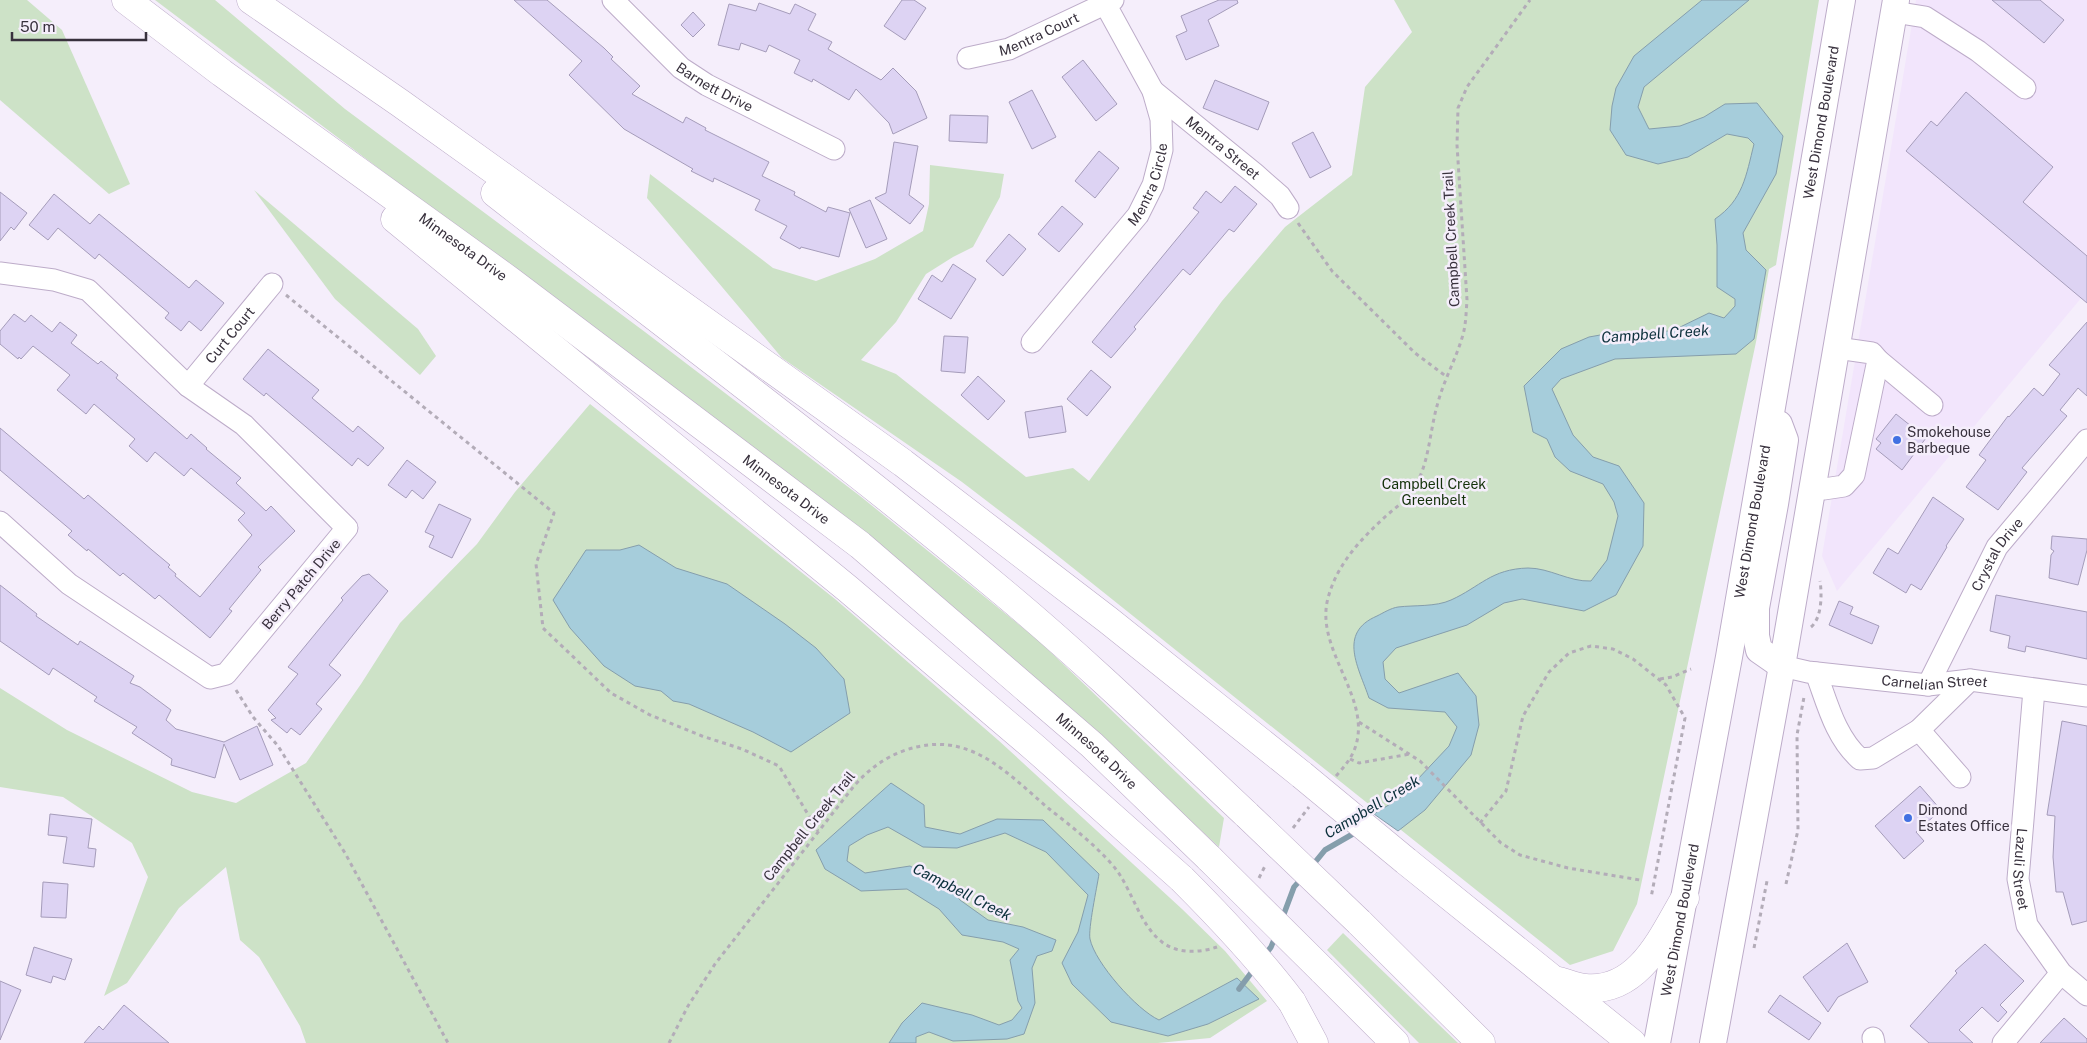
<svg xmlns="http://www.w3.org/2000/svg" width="2087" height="1043" font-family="'Public Sans',sans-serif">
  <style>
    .built { fill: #f2e5fc }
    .green { fill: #cde2c7 }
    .water { fill: #a6cddb; stroke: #859eac }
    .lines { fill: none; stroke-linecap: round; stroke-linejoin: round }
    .stream { stroke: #859eac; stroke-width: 5.5 }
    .building { fill: #ddd3f3; stroke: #a59cba }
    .minor-casing { stroke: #bdacc9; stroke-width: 23 }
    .major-casing { stroke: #bdacc9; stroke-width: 28 }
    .highway-casing { stroke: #bdacc9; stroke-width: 29 }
    .path { stroke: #b3acb8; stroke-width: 3; stroke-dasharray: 4 4; stroke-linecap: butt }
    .minor { stroke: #fff; stroke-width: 21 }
    .major { stroke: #fff; stroke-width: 26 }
    .highway { stroke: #fff; stroke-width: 28 }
    .highway-bridge-casing { stroke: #bdacc9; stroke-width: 29; stroke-linecap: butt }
    .highway-bridge { stroke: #fff; stroke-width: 28 }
    .poi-dot { fill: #4171e2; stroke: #f5eefb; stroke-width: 2 }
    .labels { text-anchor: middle; stroke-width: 5; stroke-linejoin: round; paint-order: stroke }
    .street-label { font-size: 14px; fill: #38313d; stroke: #f5eefb }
    .poi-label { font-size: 14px; fill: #38313d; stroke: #f5eefb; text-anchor: start }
    .park-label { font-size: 14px; fill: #14320a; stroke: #f5eefb }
    .water-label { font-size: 15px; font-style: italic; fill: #0c303c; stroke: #f5eefb }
  </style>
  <rect width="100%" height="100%" fill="#f5eefb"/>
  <path class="built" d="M1916,0H2087V291L1837,591L1822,556Z"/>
  <g class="green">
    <path d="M0,0H27L62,30L130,184L109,194L0,100Z"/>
    <path d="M155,0H215L345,109L645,332L860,496L1038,640L1224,818L1219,847L1048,689L889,552Z"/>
    <path d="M1394,0H1819L1776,265L1769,269L1756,342L1637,904L1613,951L1570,965L1043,544L962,482L782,358L647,198L650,174L773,268L816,281L875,259L923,231L929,204L930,165L1004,174L1000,197L973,247L953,257L926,274L896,322L861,360L896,374L1026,477L1073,468L1089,481L1222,301L1285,227L1352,175L1365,87L1412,32Z"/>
    <path d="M254,190L418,329L436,356L420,375L335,299Z"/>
    <path d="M590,404L835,599L998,740L1182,909L1225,951L1267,1001L1210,1038L1158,1043H306L300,1026L259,957L240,940L226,867L179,908L127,983L104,996L148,877L132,843L63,797L0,787V688L67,730L192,792L236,803L306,763L361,684L400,623L477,544L515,492Z"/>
    <path d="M1343,933L1458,1043H1419L1327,950Z"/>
  </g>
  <g class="water">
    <path d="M1702,0H1749L1644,87L1638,107L1649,129L1680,126L1704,117L1725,104L1757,103L1783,136L1776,174L1743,233L1746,250L1766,270L1754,339L1736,354L1615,359L1561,379L1552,389L1573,435L1593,457L1619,466L1644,503L1643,546L1616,595L1584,611L1522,599L1504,603L1467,625L1396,648L1383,662L1385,679L1399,693L1458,673L1476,696L1479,725L1471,755L1425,810L1398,831L1374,814L1400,798L1449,746L1457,727L1445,712L1388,708L1369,698C1359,668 1337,633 1377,616C1383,613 1391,608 1398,607C1414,605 1436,607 1451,600C1480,587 1491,569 1528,568C1550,568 1569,582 1591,581L1607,560L1618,516L1614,502L1603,484L1570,471L1555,457L1547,439L1533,432L1524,386L1561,349L1589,337L1617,332L1672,331L1709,313L1724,318L1735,306V299L1717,287V245L1715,219C1743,200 1746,176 1754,144L1748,138L1727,134L1688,157L1658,164L1626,155L1610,130L1612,106L1616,88L1634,56Z"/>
    <path d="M639,545L676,568L727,584L785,624L816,648L844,679L850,713L791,752L753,732L689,704L673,701L661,691L635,686L604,666L570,628L553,600L586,550H620Z"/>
    <path d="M891,783L924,805L925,827L960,834L997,819L1043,820L1099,874C1097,887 1088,929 1090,939C1095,963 1137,1010 1159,1020L1237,978L1259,999L1208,1024L1168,1036L1111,1022L1072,984L1062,963L1078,932L1088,895L1046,852L1005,833L957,848L923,847L888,827L867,835L849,846L847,861L865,873L910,866L947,886L960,900L988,920L1023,927L1056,940L1052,951L1037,956L1032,968L1035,1003L1024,1034L1007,1039L953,1041L929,1032L916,1037V1043H889L902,1023L922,1003L972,1015L999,1025L1012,1020L1022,1008L1018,1001L1010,960L1019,949L1003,942L962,935L939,909L907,889L861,891L825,869L816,850Z"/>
  </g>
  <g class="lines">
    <g class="stream">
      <path d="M1312,866L1325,850L1358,831"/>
      <path d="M1282,919L1294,887L1303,877"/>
      <path d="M1265,955L1271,947L1276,935"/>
      <path d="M1239,989L1254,969"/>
    </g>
  </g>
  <g class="building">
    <path d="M514,0H547L604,48L613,57L611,59L640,86L632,94L683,123L686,117L706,128L705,130L769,162L762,176L795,192L794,195L826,212L828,207L850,213L839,257L801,247L800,249L780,238L787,226L755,210L760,200L714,178L713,182L691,171L693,169L624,129L569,75L582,61Z"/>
    <path d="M902,0H914L926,8L905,40L884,26Z"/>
    <path d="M1219,0H1237L1238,3L1208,20L1219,46L1186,60L1176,36L1187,31L1181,16Z"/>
    <path d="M1992,0H2040L2064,20L2044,43Z"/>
    <path d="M759,3L790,14L795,4L816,14L808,30L832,42L828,49L881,80L893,68L916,91L927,118L893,134L889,123L856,89L849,100L813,79L812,82L794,73L800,60L769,45L766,52L741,43L739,50L718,45L729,4L756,11Z"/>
    <path d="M693,12L705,25L693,37L681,25Z"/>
    <path d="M1083,60L1117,104L1096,121L1062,77Z"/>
    <path d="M1215,80L1269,102L1258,130L1203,108Z"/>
    <path d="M1032,90L1056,137L1032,149L1009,102Z"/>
    <path d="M1966,92L2053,167L2023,202L2087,256V303L1906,151L1931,121L1937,126Z"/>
    <path d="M950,115L988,116L987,143L949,141Z"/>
    <path d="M1313,132L1331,167L1310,178L1292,143Z"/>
    <path d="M894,142L918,146L909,195L924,206L910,224L875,198L886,193Z"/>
    <path d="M1099,151L1119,168L1095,198L1075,181Z"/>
    <path d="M1235,186L1257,204L1234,232L1229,229L1190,275L1183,269L1134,327L1136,329L1111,358L1092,342L1199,212L1193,208L1206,191L1221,203Z"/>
    <path d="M0,192L27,213L14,230L11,227L0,241Z"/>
    <path d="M54,194L90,224L99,214L189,288L196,280L224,303L201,331L189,321L181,331L165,318L169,313L99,254L95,259L58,228L48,240L29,225Z"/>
    <path d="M870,200L887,239L866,248L849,209Z"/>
    <path d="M1062,206L1083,224L1059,252L1038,234Z"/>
    <path d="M1009,234L1026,249L1003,276L986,261Z"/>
    <path d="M953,264L976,279L951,319L918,299L932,275L942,282Z"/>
    <path d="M14,314L25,322L31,315L52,332L60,322L77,335L71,343L98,364L101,361L118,375L116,378L187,439L191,434L207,448L206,449L241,478L236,483L266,511L271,506L295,531L258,567L261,570L229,609L232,611L210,638L159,595L155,599L123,573L120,576L88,549L87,551L68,535L72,531L0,470V428L84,499L88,495L152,550L170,565L168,567L176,574L175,576L200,597L252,535L238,520L245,513L191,468L184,476L155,452L147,462L129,446L135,439L94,404L86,414L57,390L70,375L33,346L21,359L19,357L18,359L0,344V331Z"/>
    <path d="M2087,322V396L2078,388L2060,410L2067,416L2022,468L2027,472L1998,510L1966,487L1986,460L1979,455L2008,416L2009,417L2034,388L2043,396L2060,374L2049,365Z"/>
    <path d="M944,336L968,337L965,373L941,371Z"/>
    <path d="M268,349L319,390L312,398L353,432L358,426L384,448L368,466L358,458L352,466L266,393L264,396L243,379Z"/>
    <path d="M1091,370L1111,387L1087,416L1067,399Z"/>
    <path d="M978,376L1005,401L988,420L961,395Z"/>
    <path d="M1062,406L1066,432L1029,438L1025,412Z"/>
    <path d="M1896,414L1926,438L1902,470L1876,449L1881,443L1876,439Z"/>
    <path d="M407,460L436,482L423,499L412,490L406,498L388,485Z"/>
    <path d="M1933,497L1964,519L1946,546L1947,547L1921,590L1911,584L1906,593L1873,573L1888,548L1898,554Z"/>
    <path d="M439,504L471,519L452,558L429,547L434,536L425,532Z"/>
    <path d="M2052,536L2087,539V550L2078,585L2049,578L2051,555L2054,551L2051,549Z"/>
    <path d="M369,574L388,591L329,665L341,675L316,704L322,709L300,735L291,728L287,733L271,720L276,718L268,710L298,674L288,667L343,600L341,598L362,576Z"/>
    <path d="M0,585L37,614L36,616L78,645L80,641L134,676L130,683L140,687L171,710L166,720L176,729L224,742L257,726L273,765L240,780L224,744L215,778L171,765L172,759L132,733L137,727L94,701L97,697L53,668L49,675L0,641Z"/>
    <path d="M1996,595L2087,612V659L2026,646L2025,652L2008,648L2010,636L1990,631Z"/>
    <path d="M1839,601L1853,607L1850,614L1879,626L1872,644L1829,625Z"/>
    <path d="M2062,721L2087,726V921L2072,925L2063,892H2056L2053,857L2055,816L2047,815Z"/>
    <path d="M1920,786L1941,810L1916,832L1924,841L1904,859L1875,826Z"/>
    <path d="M50,814L92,819L88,848L96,849L94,867L63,863L67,837L48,835Z"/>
    <path d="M43,882L68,884L66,918L41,917Z"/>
    <path d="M1847,943L1868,982L1838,997L1828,1012L1803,977Z"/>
    <path d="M1985,944L2024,981L2000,1005L2007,1012L1998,1022L1982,1007L1959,1030L1973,1043H1929L1910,1026L1957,973L1955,971Z"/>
    <path d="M34,947L72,959L65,980L53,976L51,983L26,975Z"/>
    <path d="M0,981L21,990L0,1040Z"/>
    <path d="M1780,995L1821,1023L1809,1040L1768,1012Z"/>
    <path d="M124,1005L169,1043H84L99,1026L103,1030Z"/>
    <path d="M2064,1018L2087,1039V1043H2040Z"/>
  </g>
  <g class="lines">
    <defs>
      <g id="minor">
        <path id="s1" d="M613,0L681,68L707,85L834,149"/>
        <path d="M1894,12L1925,17L1978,51L2025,88"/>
        <path id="s2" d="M968,58L1009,49L1113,0"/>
        <path id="s3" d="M1153,91L1255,174L1280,196L1288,208"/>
        <path d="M0,273L54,280L88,290L188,386L244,425L347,528L226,674L210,678L69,584L0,522"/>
        <path id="s4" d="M1032,342L1138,215L1153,185L1162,150L1161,119L1153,91L1103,0"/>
        <path d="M1878,360L1932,405"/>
        <path id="s5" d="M188,386L272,284"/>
        <path d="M1813,488L1824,489L1844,486L1854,475L1878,360L1872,353L1837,348"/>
        <path id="s6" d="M1782,666L1808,672L1928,685L1970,680L2087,696"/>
        <path d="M1816,673C1827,702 1835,737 1860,759L1873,758L1919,730L1970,680"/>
        <path id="s7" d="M1928,685L1997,547L2087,440"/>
        <path id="s8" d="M2034,690L2018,879L2027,925L2061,973L2087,995"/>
        <path d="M1919,730L1960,777"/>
        <path d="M1873,1038L1874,1043"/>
        <path d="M2003,1043L2061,973"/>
      </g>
      <g id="major">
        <path d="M1779,424L1785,440L1775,504L1756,608V636L1759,650L1782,666"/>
        <path id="s9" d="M1657,1043L1729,657L1842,0"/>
        <path d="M1713,1043L1782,666L1896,0"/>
      </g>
      <g id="highway">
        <path id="s10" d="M126,0L222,73L509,280L860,545L1092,745L1210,859"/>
        <path d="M251,0L400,103L903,463L1108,620L1302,775"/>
        <path d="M495,193C665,326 839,455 1004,593C1088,663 1167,740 1247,815"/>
        <path d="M395,219L848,589L1036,749L1182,879"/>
        <path d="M1406,861L1632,1043"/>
        <path d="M1359,922L1481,1043"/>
        <path d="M1322,970L1395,1043"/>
        <path d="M1559,981C1567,983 1576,987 1585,988C1639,993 1662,937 1685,898"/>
        <path d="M1292,1002L1314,1043"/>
      </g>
    </defs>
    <use href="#minor" class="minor-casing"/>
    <use href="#major" class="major-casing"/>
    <use href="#highway" class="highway-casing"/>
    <g class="path">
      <path d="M1298,223L1332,271L1415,353L1447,377"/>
      <path d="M286,295L554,513L536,564L543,628L611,693L650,715L702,736L742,749L779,766L818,831"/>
      <path d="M1811,627C1822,618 1822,594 1820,581"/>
      <path d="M1660,679L1672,677L1691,669"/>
      <path d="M236,690L253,717L278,746L345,853L448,1043"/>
      <path d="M1359,722L1420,761L1501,843L1520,855L1568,868L1640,880"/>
      <path d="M1350,759L1359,763L1410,754"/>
      <path d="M1336,776C1344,767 1351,759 1355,748C1373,698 1314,650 1328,598C1337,564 1361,539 1386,516C1395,508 1405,501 1411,492C1429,469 1429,434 1437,406C1443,382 1455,361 1462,338C1466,326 1466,313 1467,300L1457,145L1458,108L1467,87L1530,0"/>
      <path d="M1480,823L1506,791L1523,716L1549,672L1569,653L1591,646L1613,649L1633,659L1666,685L1685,718L1651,898"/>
      <path d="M1293,828L1309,807"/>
      <path d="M1259,878L1266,864"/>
      <path d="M1786,884L1798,830L1797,735L1804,697"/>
      <path d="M1754,948L1767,881"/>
      <path d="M669,1043L688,1006L715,964L854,786C869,769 885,757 906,750C968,729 1005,771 1048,808C1071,826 1101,849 1118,872C1133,894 1141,926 1162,942C1177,954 1200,953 1217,947"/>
    </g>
    <use href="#minor" class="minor"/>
    <use href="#major" class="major"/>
    <use href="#highway" class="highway"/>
    <defs>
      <g id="highway-bridge">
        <path d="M1302,775L1406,861"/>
        <path d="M1247,815L1359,922"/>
        <path d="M1210,859L1322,970"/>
        <path d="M1182,879C1222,919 1258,957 1292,1002"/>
      </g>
    </defs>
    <use href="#highway-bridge" class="highway-bridge-casing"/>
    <use href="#highway-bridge" class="highway-bridge"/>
  </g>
  <g class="poi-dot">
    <circle cx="1897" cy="440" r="5"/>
    <circle cx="1908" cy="818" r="5"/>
  </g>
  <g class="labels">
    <g class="street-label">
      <text dy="5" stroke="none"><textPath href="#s2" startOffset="75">Mentra Court</textPath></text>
      <text dy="5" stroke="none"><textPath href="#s1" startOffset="135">Barnett Drive</textPath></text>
      <text dy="5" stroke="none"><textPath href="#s9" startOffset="935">West Dimond Boulevard</textPath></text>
      <text dy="5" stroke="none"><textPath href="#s3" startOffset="90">Mentra Street</textPath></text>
      <text dy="5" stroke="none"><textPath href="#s4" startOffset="198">Mentra Circle</textPath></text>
      <text transform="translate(1451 239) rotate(-93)" y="5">Campbell Creek Trail</text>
      <text dy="5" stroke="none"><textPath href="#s10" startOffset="418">Minnesota Drive</textPath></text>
      <text dy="5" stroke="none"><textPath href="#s5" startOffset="66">Curt Court</textPath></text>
      <text dy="5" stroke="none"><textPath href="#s10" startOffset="822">Minnesota Drive</textPath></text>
      <text dy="5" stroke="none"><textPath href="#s9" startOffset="530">West Dimond Boulevard</textPath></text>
      <text dy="5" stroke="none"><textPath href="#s7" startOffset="148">Crystal Drive</textPath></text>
      <text transform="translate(301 584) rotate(-50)" y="5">Berry Patch Drive</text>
      <text dy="5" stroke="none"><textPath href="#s6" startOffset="154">Carnelian Street</textPath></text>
      <text dy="5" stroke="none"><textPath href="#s10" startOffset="1228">Minnesota Drive</textPath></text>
      <text transform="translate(809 826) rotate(-51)" y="5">Campbell Creek Trail</text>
      <text dy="5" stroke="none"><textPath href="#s8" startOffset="180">Lazuli Street</textPath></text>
      <text dy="5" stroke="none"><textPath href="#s9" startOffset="125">West Dimond Boulevard</textPath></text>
    </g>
    <g class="poi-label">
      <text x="1907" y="437">Smokehouse<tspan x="1907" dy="16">Barbeque</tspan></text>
      <text x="1918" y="815">Dimond<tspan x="1918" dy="16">Estates Office</tspan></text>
    </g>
    <g class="park-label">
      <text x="1434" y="489">Campbell Creek<tspan x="1434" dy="16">Greenbelt</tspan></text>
    </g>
    <g class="water-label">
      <text transform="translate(1655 334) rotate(-4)" y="5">Campbell Creek</text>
      <text transform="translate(1372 807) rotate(-31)" y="5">Campbell Creek</text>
      <text transform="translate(962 892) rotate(27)" y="5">Campbell Creek</text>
    </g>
  </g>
  <path d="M12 32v8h134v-8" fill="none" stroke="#38313d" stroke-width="2.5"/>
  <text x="20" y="32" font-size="15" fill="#38313d" stroke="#f5eefb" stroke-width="4" paint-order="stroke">50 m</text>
</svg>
